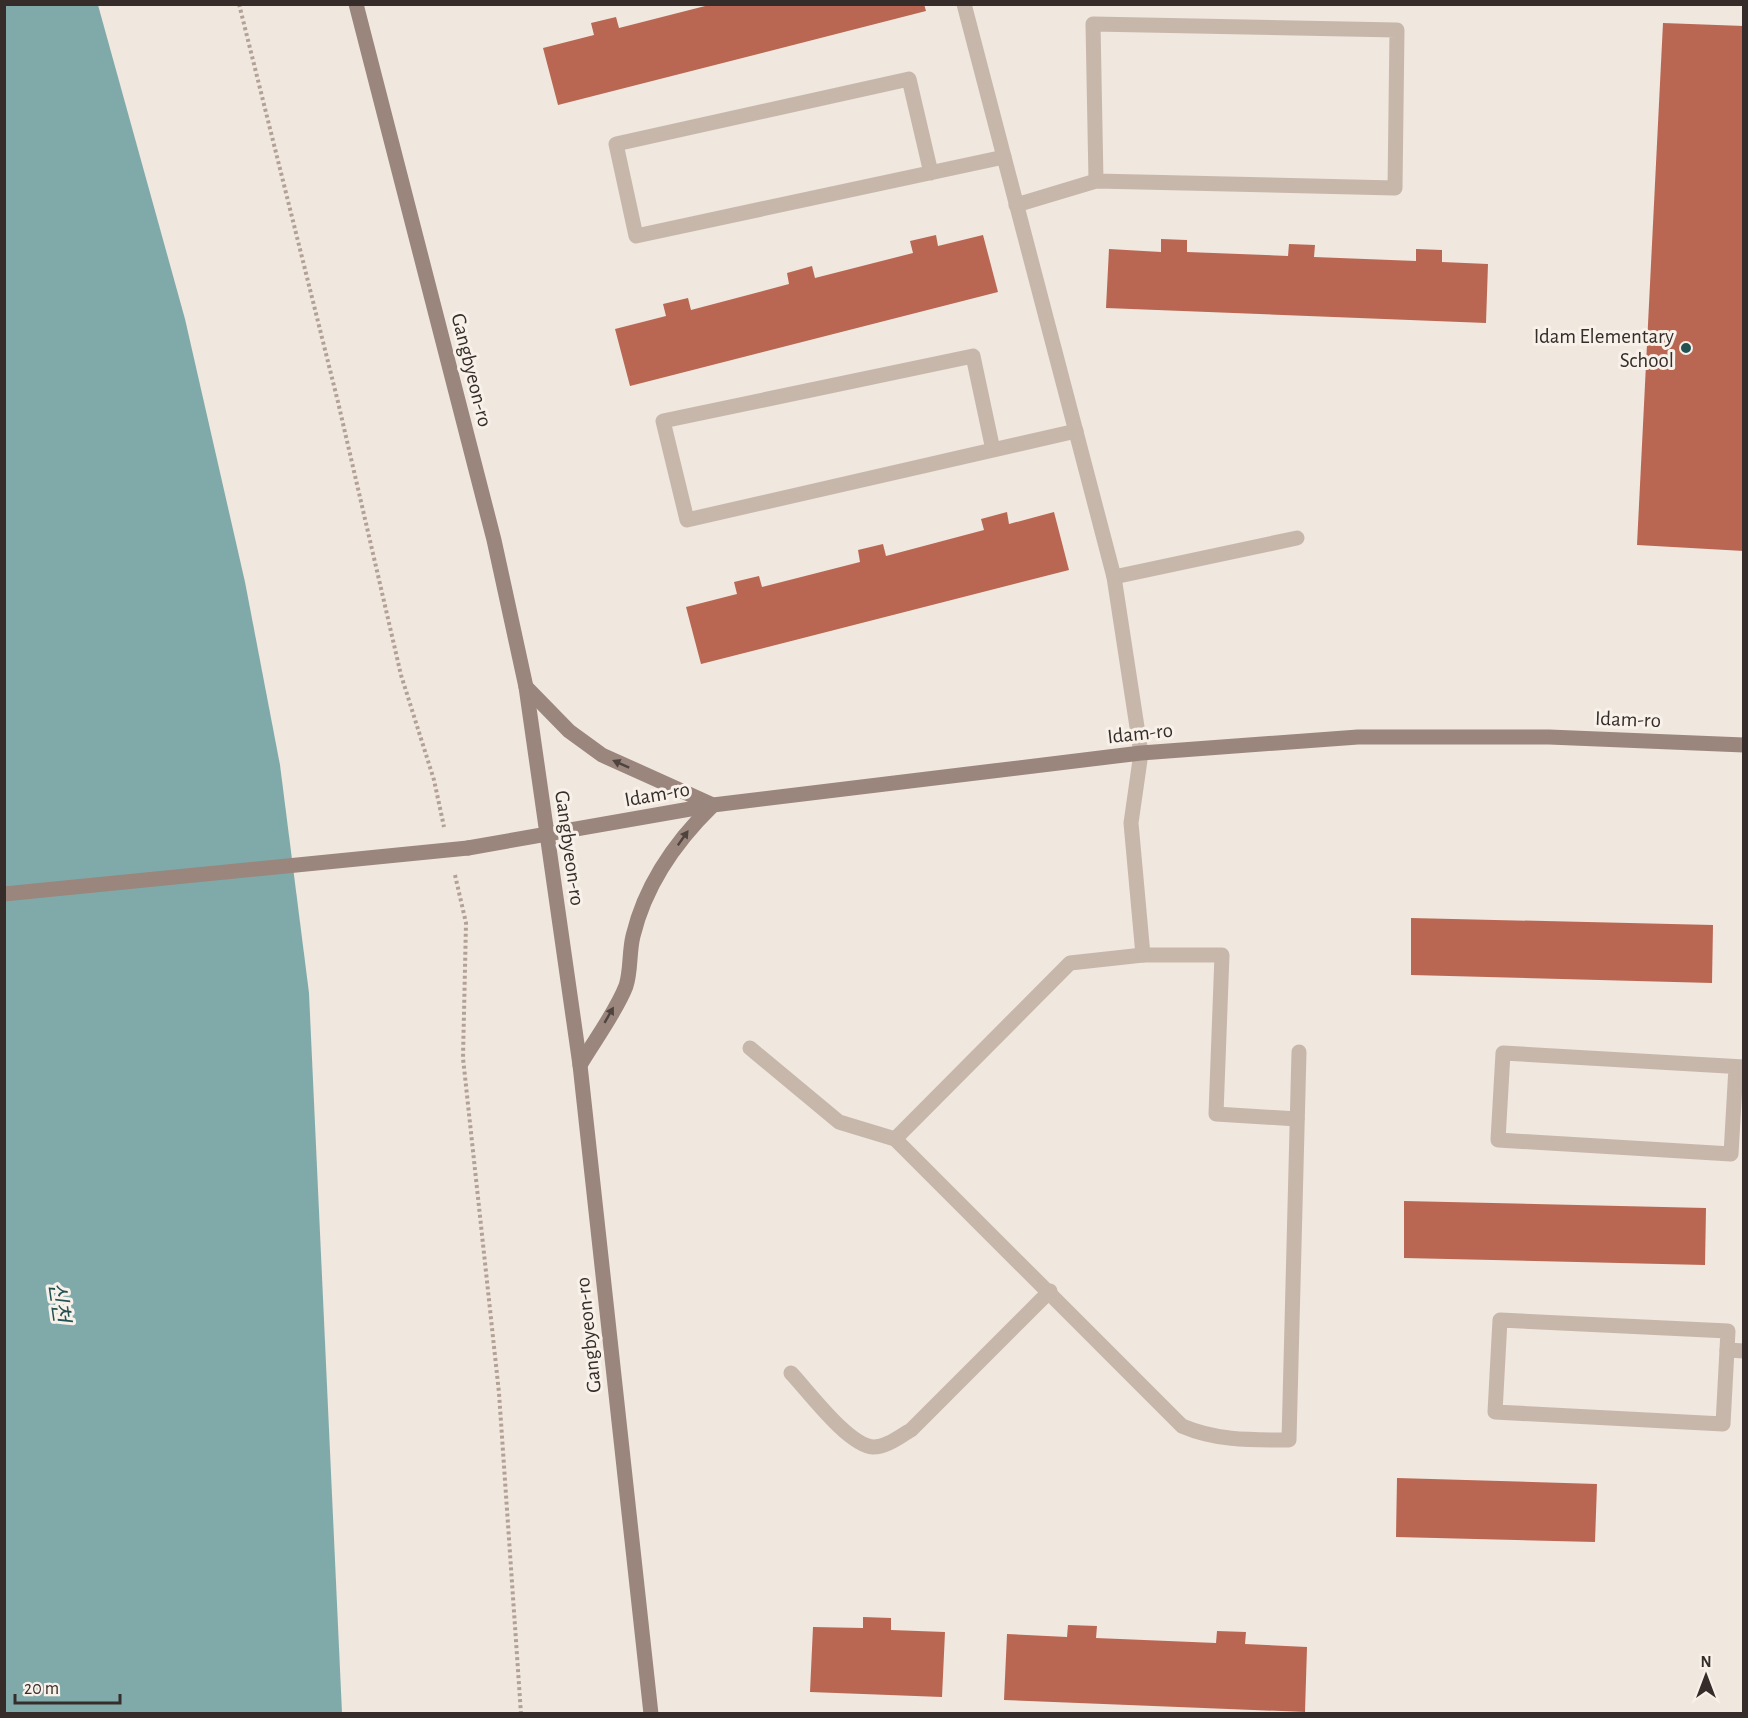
<svg xmlns="http://www.w3.org/2000/svg" width="1748" height="1718" font-family="'Alegreya Sans','Noto Sans KR',sans-serif">
  <style>
    .water { fill: #80aaaa }
    .building { fill: #b96753 }
    .lines { fill: none; stroke-linecap: round; stroke-linejoin: round }
    .path { stroke: #b3a196; stroke-width: 4; stroke-dasharray: 3 3; stroke-linecap: butt }
    .lane { stroke: #c7b7ab; stroke-width: 15 }
    .secondary { stroke: #9a867d; stroke-width: 15 }
    .secondary-bridge { stroke: #9a867d; stroke-width: 15 }
    .oneway { fill: #4f433f }
    .poi-dot { fill: #245253; stroke: #f8f1ea; stroke-width: 2 }
    .labels { text-anchor: middle; stroke-width: 6; stroke-linejoin: round; paint-order: stroke }
    .poi-label { font-size: 21px; fill: #362d2a; stroke: #f8f1ea; text-anchor: end }
    .street-label { font-size: 21px; fill: #362d2a; stroke: #f8f1ea }
    .water-label { font-size: 22px; font-style: italic; fill: #245253; stroke: #f8f1ea }
  </style>
  <rect width="100%" height="100%" fill="#f0e7de"/>
  <path class="water" d="M5,5H98L185,319L245,582L280,765L309,993L342,1713L5,1714Z"/>
  <g class="building">
    <path d="M713,4H924L926,11L558,105L543,48L594,35L591,23L616,17L619,28Z"/>
    <path d="M1663,23L1744,26V551L1637,545Z"/>
    <path d="M936,235L938,246L983,235L998,292L630,386L615,329L666,316L663,304L688,298L691,310L789,284L787,273L812,266L815,278L913,253L910,241Z"/>
    <path d="M1161,239L1187,240V252L1288,256L1289,244L1315,245L1314,257L1416,261V249L1442,250V262L1488,264L1486,323L1106,308L1109,249L1161,252Z"/>
    <path d="M1007,512L1009,524L1054,512L1069,570L701,664L686,607L737,594L734,582L759,576L762,587L860,562L858,550L883,544L886,556L984,530L981,519Z"/>
    <path d="M1411,918L1713,925L1712,983L1411,975Z"/>
    <path d="M1404,1201L1706,1208L1705,1265L1404,1258Z"/>
    <path d="M1397,1478L1597,1484L1595,1542L1396,1537Z"/>
    <path d="M863,1617L891,1618V1630L945,1632L942,1697L810,1692L813,1627L863,1628Z"/>
    <path d="M1068,1625L1097,1626L1096,1638L1216,1643L1217,1631L1246,1632L1245,1644L1307,1647L1305,1712L1004,1700L1007,1634L1067,1637Z"/>
  </g>
  <g class="lines">
    <g class="path">
      <path d="M239,4L338,402L401,675L434,780L444,827"/>
      <path d="M455,875L466,923L463,1058L499,1393L521,1714"/>
    </g>
    <g class="lane">
      <path d="M964,4L1114,577L1141,753L1131,823L1143,955H1222L1216,1114L1297,1119"/>
      <path d="M931,173L909,79L616,144L636,236L1004,157"/>
      <path d="M1016,205L1096,181L1395,188L1397,30L1093,24L1096,181"/>
      <path d="M993,450L973,356L663,421L687,520L1076,431"/>
      <path d="M1114,577L1297,538"/>
      <path d="M750,1048L839,1122L895,1139L1182,1426C1217,1441 1251,1440 1289,1440L1299,1052"/>
      <path d="M1736,1067L1731,1154L1498,1140L1503,1053L1744,1067"/>
      <path d="M895,1139L1070,963L1143,955"/>
      <path d="M1500,1320L1728,1331L1723,1424L1495,1412Z"/>
      <path d="M1727,1350L1744,1351"/>
      <path d="M791,1373C809,1392 848,1445 873,1447C887,1447 900,1436 911,1430L1050,1291"/>
    </g>
    <g class="secondary">
      <path d="M356,4L494,540L526,687L580,1065L651,1714"/>
      <path d="M526,687L569,731L602,755L713,805C676,841 645,886 633,936C629,952 631,971 626,986C616,1012 594,1041 580,1065"/>
      <path d="M468,848L713,805L1141,753L1358,737H1549L1744,745"/>
    </g>
    <path class="secondary-bridge" d="M4,894L468,848"/>
  </g>
  <defs><path id="oneway-solid" d="M-6-.8H1V-3.2L6.5 0L1 3.2V.8H-6Z" transform="scale(1.5)"/></defs>
  <g class="oneway">
    <use href="#oneway-solid" transform="translate(621 764) rotate(-156)"/>
    <use href="#oneway-solid" transform="translate(683 838) rotate(-55)"/>
    <use href="#oneway-solid" transform="translate(609 1015) rotate(-60)"/>
  </g>
  <circle class="poi-dot" cx="1686" cy="348" r="6"/>
  <g class="labels">
    <g class="poi-label">
      <text x="1674" y="343">Idam Elementary<tspan x="1674" dy="24">School</tspan></text>
    </g>
    <g class="street-label">
      <text transform="translate(472 370) rotate(76)" y="7">Gangbyeon-ro</text>
      <text transform="translate(1628 719) rotate(2)" y="7">Idam-ro</text>
      <text transform="translate(1140 733) rotate(-6)" y="7">Idam-ro</text>
      <text transform="translate(657 794) rotate(-10)" y="7">Idam-ro</text>
      <text transform="translate(570 848) rotate(82)" y="7">Gangbyeon-ro</text>
      <text transform="translate(588 1335) rotate(-96)" y="7">Gangbyeon-ro</text>
    </g>
    <g class="water-label">
      <text transform="translate(60 1302) rotate(82)" y="8">신천</text>
    </g>
  </g>
  <rect width="1748" height="1718" fill="none" stroke="#362d2a" stroke-width="12"/>
  <g transform="translate(1706 1676)" stroke="#f8f1ea" stroke-width="4.5" paint-order="stroke">
  <path d="M0-4.5L10 22L0 15L-10 22Z" fill="#362d2a"/>
  <text y="-9" font-size="16" font-weight="bold" text-anchor="middle" fill="#362d2a">N</text>
  </g>
  <path d="M15 1694v9h105v-9" fill="none" stroke="#362d2a" stroke-width="3"/>
  <text x="24" y="1694" font-size="18" fill="#362d2a" stroke="#f8f1ea" stroke-width="4.5" paint-order="stroke">20 m</text>
</svg>
